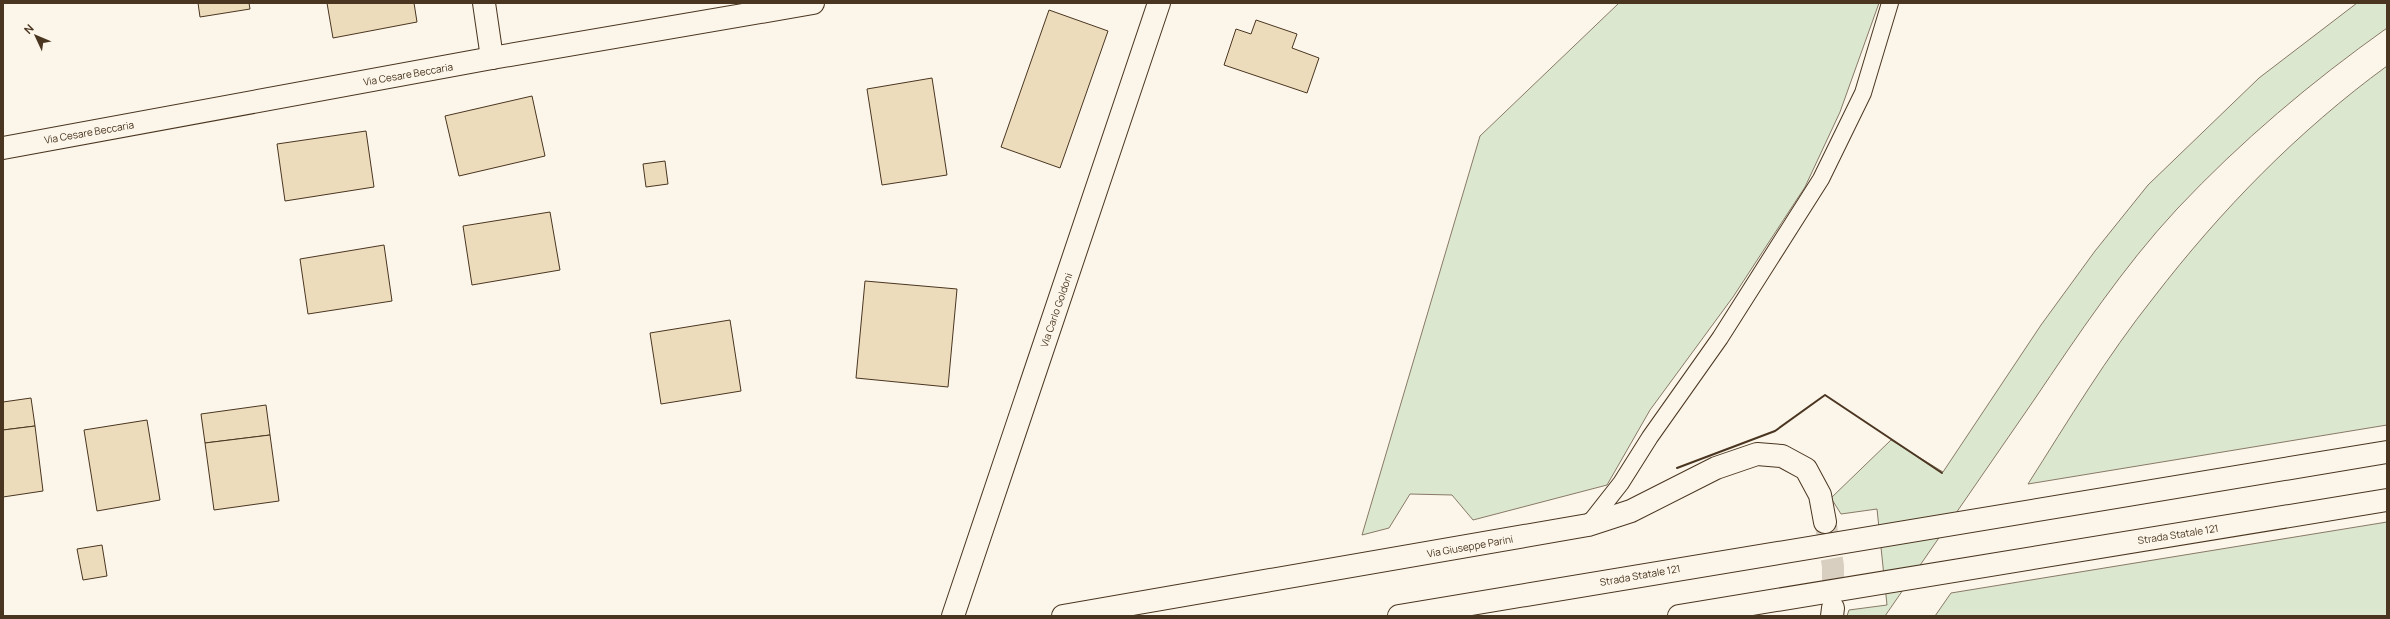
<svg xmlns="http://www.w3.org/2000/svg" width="2390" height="619" font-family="Manrope,sans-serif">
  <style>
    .green { fill: #dce7d0; stroke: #887966 }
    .building { fill: #ecdcbc; stroke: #4a3520 }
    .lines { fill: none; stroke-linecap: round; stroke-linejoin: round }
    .street-tunnel { stroke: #d8cfc1; stroke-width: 22; stroke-dasharray: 22 11; stroke-linecap: butt }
    .lane-casing { stroke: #4a3520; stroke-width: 18 }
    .street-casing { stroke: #4a3520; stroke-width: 24 }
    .primary-casing { stroke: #4a3520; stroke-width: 24 }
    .lane { stroke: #fbf6e9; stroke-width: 16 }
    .street { stroke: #fbf6e9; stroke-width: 22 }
    .primary { stroke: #fbf6e9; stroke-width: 22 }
    .wall { stroke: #4a3520; stroke-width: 2 }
    .labels { text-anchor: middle; stroke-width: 3; stroke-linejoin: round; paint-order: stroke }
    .street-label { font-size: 10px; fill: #4a3520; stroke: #fbf6e9 }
  </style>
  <rect width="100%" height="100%" fill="#fbf6e9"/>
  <g class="green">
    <path d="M1619,3H1879L1840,112L1805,187L1733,297L1650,410L1607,485L1473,520L1452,495L1410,494L1389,528L1362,535L1480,136Z"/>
    <path d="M2357,3H2387V28C2311,82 2241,141 2177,209C2123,267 2078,335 2034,400C1984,472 1935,544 1885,616H1847L1849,610L1887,605L1877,509L1841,514L1831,498L1891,440L1943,472L2041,325L2095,251L2148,185L2259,78Z"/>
    <path d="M2387,66V425L2028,484C2068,421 2107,356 2154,297C2221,210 2298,131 2387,66Z"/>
    <path d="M2387,522V616H1935L1951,593Z"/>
  </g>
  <g class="building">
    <path d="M198,3H249L250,9L200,17Z"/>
    <path d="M327,3H414L417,22L333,38Z"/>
    <path d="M1049,10L1108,31L1060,168L1001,147Z"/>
    <path d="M1256,20L1297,34L1292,48L1319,58L1307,93L1224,65L1236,29L1251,34Z"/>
    <path d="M932,78L947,175L882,185L867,89Z"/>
    <path d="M532,96L545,156L459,176L445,116Z"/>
    <path d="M366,131L374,187L285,201L277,144Z"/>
    <path d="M665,161L668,184L646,187L643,164Z"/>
    <path d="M550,212L560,270L472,285L463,226Z"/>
    <path d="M384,245L392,301L308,314L300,259Z"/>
    <path d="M865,281L957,289L948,387L856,378Z"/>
    <path d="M730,320L741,391L661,404L650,333Z"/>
    <path d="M31,398L35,426L3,430V402Z"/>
    <path d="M266,405L270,435L205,443L201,414Z"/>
    <path d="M147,420L160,500L97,511L84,430Z"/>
    <path d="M35,426L43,491L3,497V430Z"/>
    <path d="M270,435L279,501L214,510L205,443Z"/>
    <path d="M102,545L107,576L83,580L77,549Z"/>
  </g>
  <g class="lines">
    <path class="street-tunnel" d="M1826,526L1833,566V608"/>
    <defs>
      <path id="lane" d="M1588,525L1621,483L1650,437L1720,338L1821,179L1863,93L1890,3"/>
      <g id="street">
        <path d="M484,3L492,58"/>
        <path d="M3,148L492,58L813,3"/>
        <path d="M953,616L1159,3"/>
        <path d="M1063,616L1588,525L1631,511L1716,468L1757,454L1782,456L1806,469L1820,495L1825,522"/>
        <path d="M1832,616L1833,608"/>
      </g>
      <g id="primary">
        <path d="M1399,616L2387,452"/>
        <path d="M1679,616L2387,500"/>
      </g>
    </defs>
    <use href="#lane" class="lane-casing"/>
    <use href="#street" class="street-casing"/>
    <use href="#primary" class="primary-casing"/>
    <use href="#lane" class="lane"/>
    <use href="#street" class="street"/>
    <use href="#primary" class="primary"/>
    <path class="wall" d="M1677,468L1775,431L1825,395L1942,473"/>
  </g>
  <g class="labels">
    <g class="street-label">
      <text transform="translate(408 74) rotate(-10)" y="4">Via Cesare Beccaria</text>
      <text transform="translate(89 132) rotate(-10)" y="4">Via Cesare Beccaria</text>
      <text transform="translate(1056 310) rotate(-71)" y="4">Via Carlo Goldoni</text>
      <text transform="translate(2178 534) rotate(-9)" y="4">Strada Statale 121</text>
      <text transform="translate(1470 546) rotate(-10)" y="4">Via Giuseppe Parini</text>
      <text transform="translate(1640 575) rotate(-10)" y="4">Strada Statale 121</text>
    </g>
  </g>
  <rect width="2390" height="619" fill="none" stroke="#4a3520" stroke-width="8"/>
  <g transform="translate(36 36) rotate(314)" stroke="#fbf6e9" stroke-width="3" paint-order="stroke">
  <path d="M0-3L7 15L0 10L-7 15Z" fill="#4a3520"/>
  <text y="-6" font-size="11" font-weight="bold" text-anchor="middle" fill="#4a3520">N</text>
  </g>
</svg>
